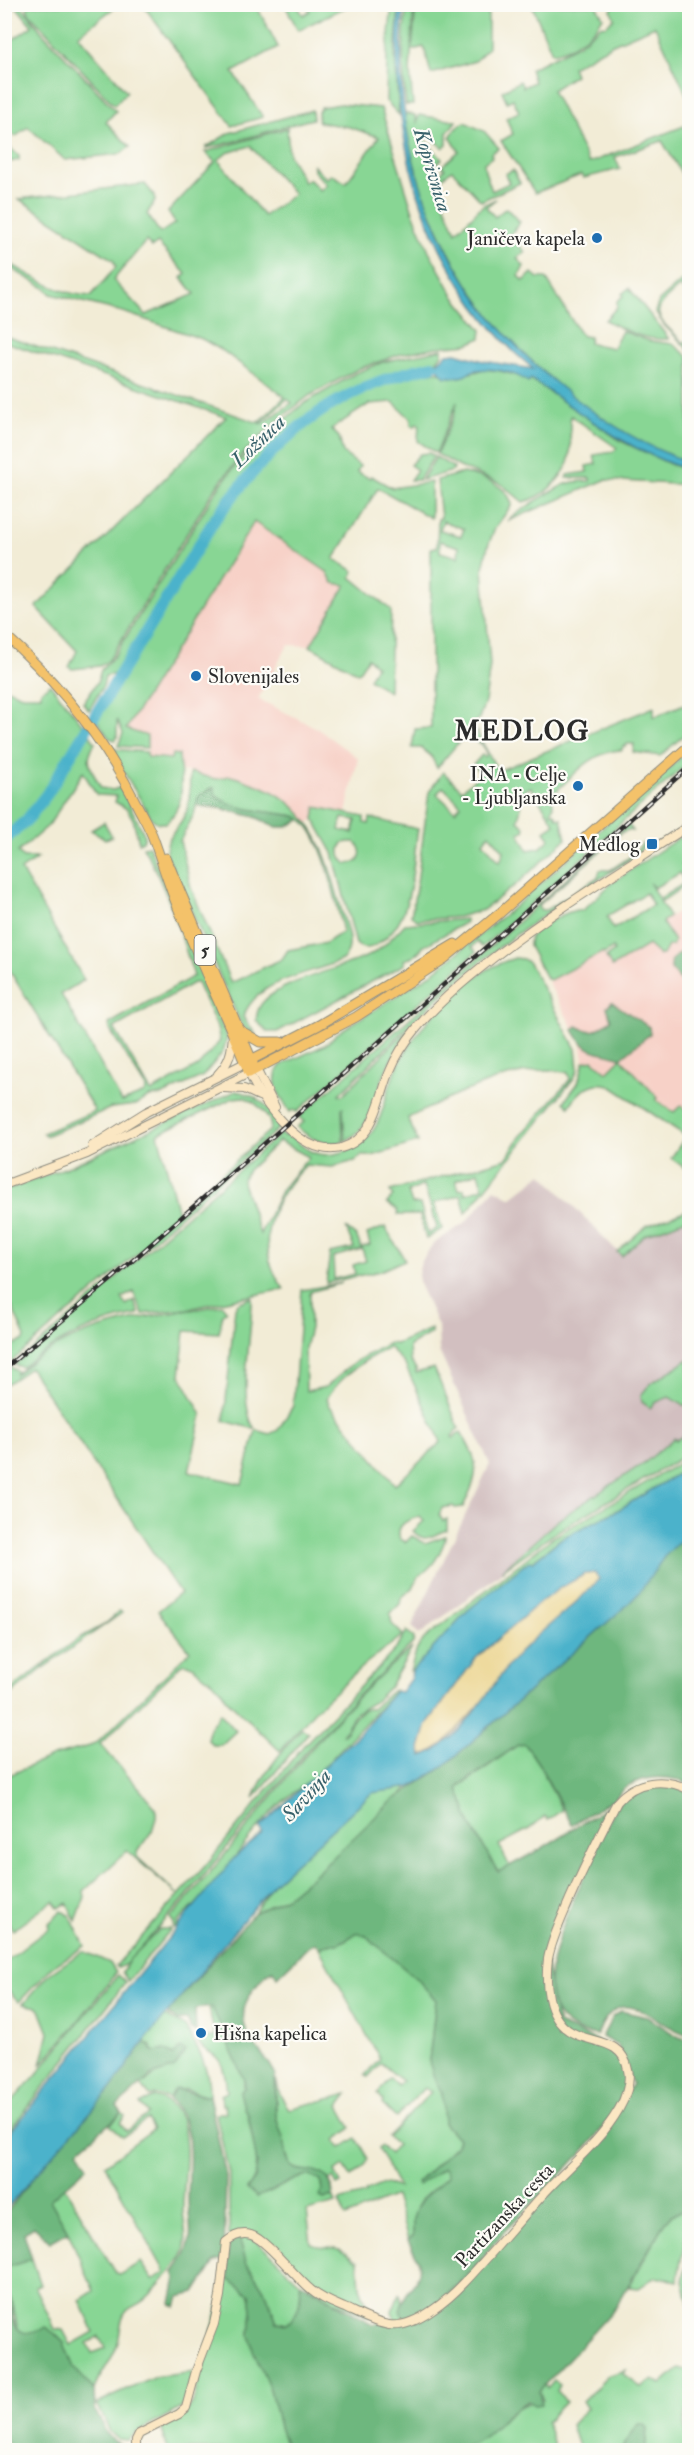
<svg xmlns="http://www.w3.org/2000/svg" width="694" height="2455" font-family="'IM FELL Double Pica',serif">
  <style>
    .built { fill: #f7d1c7 }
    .industrial { fill: #d2bfc0 }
    .green { fill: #88d694; stroke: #5a8060; stroke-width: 1.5; fill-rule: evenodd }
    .forest { fill: #6eb77e; stroke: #4c7154; stroke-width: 1.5 }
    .sand { fill: #eeda9e; stroke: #8c8264; stroke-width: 1.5 }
    .water { fill: #4cb2cb; stroke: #3c6e7b; stroke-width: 1.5; fill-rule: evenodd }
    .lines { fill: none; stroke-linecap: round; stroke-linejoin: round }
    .river { stroke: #4cb2cb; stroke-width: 12 }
    .secondary-casing { stroke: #8e8c80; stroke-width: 10 }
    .primary-casing { stroke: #8e8c80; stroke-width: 11 }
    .secondary { stroke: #fbe7c3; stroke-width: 8 }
    .primary { stroke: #f4c26a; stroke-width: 9 }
    .rail-casing { stroke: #2b2b2b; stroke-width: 4.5 }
    .rail { stroke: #fdfcf7; stroke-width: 2; stroke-dasharray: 7; stroke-linecap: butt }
    .poi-dot { fill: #1f6fb2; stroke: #fdfcf7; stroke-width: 2 }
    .labels { text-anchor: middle; stroke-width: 4.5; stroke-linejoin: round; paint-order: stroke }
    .shield { fill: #fdfcf7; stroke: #6a6a68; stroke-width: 1.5 }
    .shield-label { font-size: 18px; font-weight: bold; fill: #2b2b2b }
    .poi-label { font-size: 20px; fill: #2b2b2b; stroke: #fdfcf7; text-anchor: end }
    .street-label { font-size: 20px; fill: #2b2b2b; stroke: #fdfcf7 }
    .water-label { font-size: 21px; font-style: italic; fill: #38616b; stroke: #fdfcf7 }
    .district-label { font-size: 26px; font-weight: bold; letter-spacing: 1.5px; fill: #2b2b2b; stroke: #fdfcf7 }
  </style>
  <rect width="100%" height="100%" fill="#fdfcf7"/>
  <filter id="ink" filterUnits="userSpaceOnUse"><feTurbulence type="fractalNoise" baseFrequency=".0167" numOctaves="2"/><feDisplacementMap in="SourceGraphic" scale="12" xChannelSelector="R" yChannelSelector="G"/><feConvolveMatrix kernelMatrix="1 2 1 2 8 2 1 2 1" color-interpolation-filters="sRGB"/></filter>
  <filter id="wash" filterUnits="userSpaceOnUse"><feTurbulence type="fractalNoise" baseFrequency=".008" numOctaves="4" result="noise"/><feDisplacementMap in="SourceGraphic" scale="24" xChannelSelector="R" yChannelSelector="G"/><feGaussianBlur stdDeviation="1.35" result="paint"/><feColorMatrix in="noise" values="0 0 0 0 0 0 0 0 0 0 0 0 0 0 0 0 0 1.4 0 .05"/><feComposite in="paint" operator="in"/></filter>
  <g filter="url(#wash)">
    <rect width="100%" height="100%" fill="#f2ecd6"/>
    <g class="built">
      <path d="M254,522L328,572L331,579L346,584L310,646L288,645L258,699L315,727L358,758L346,813L317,807L314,819L308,823L283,797L180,770L179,755L172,759L147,757L148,741L126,729Z"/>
      <path d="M689,904V923L681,928L690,937L689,1115L681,1105L674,1112L659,1103L656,1100L658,1097L621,1059L607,1072L593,1060L584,1062L582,1045L548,982L603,952L612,966L648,945L659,955L668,946H672L674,941L662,922Z"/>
    </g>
    <path class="industrial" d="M542,1174L622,1256L645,1235L689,1218V1433L675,1440L674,1439L647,1461L559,1519L532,1542L502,1572L419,1635L412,1626L490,1464L439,1351L438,1326L420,1286L418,1275L421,1262L433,1244L465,1223L495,1189L511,1198Z"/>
    <g class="green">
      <path d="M407,4L414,5L410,72L413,105H406C402,72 402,38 407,4Z"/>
      <path d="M615,4L689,5V100L655,26L613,44L572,67L575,75L552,90L589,163L689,124V176L685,179L662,141L615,157L620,169L584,178L581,175L535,193L501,141L513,134L506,118L519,112L513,99L507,102L502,91L520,81L523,87L534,82L530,69L579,44L602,25L606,26L614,18L611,10Z"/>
      <path d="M15,5H21L42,32L116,111L106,122L130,147L120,154L65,160L28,127L15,137L5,129V45L32,26Z"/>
      <path d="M31,5H118L78,35L127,92L114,105L29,13L27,8Z"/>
      <path d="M143,5H256L278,47L233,72L263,117L232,126Z"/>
      <path d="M285,5H297L303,15L310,11L307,5H350L298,30Z"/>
      <path d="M392,5H399L395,56L399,115L386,101L387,53Z"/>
      <path d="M416,5H488V48L475,61L431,74L424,47L412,50Z"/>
      <path d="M532,5H596L603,17C595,33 569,51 552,53Z"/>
      <path d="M341,104L381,108L413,212L429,251L454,296L482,330L481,338L468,344L437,347L401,354L358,369L309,396L273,424L240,457L213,491L109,660L100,666L72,669L69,667L77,651L36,607L226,417L5,342V336L262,424L292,403L287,399L261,423L259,422L285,397L223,351L202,339L123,312L51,294L45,288L5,265V261C33,276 58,295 91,296L116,267L113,260L19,199L145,184L154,195L155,201L147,214L160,233L175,223L168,212L215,162L205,152L287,128L289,155L304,182L309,179L320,190L327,185L314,171L313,165L327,179L331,174L346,183L379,137L349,127L318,122V112L321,107ZM250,146L294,194L264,216L218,160L227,153ZM146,241L152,247L158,243L186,274L182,278L195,294L146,315L113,280Z"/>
      <path d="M312,110L313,119C277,127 242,142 205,148L229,133Z"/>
      <path d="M404,113L415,115L417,122L419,115L456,121L447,133V144L443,148L428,133L423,138L442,159L431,170L437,176L445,169L442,166L459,151L450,137L456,128L465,122L484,131L499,148L491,153L492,157L484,163L485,171L492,191L509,183L505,174L513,170L520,183L481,201L452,170L436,183L456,232L483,205L496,199L486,207L495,217L506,208L520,222L510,235L525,252L517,258L524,266L519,276L524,281L532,273L538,278H546L579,332L583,336L590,337L589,343L613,348L622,331L650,341L673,344L689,357V462C541,411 424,268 404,113Z"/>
      <path d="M7,145L19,156V160L5,163V147Z"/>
      <path d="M686,277L689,286L684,291L680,286C647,314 655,315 684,343L689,339V350L665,326L655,312L659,301Z"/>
      <path d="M629,288L669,339C647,341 625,331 605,320L617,307V301L623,296L622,294Z"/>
      <path d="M442,349V354L437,361C264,394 201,539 117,674L105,676L103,686L89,710L83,703L98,681L101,670L113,658L216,491L238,462L265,436L303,404L356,373L383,362Z"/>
      <path d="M483,369L500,371L530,379L621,441L672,465L689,470V485L605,480L508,521C517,512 554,489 566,484C573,481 582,481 590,481V478H566L568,475L587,472L586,466L596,464L594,455L613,452L617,448L571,416C568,428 572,441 570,454C568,475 544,498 523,502L501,484L460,467L437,454L454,415L457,402L436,453L418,441L419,424H416L415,427L411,425V419L393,402L369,404L331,429L339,437L343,453L360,466L357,472L369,478L371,476L392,488L431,482V518L378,488L334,559L354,571L351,577L391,610L389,692L369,679L376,666L368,658L358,673L310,646L346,585L333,583L327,572L254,522L126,729L147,736V748L118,746L123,733L117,720V738L115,740L109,738L96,719L227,508C276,444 336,392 417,373C441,368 460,380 483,369Z"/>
      <path d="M429,453L434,456L419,480H410L417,470L410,465L420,454Z"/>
      <path d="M436,457L454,468L453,471L422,480Z"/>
      <path d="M463,473C481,476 508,485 512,505L495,528L488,546L483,568L490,665L485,702L479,718L437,768L431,756L421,748H412L415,729L431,728V548L437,547L438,519L441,518L437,480ZM443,521L464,529L461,536L440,530ZM440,541L459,547L458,557L440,552Z"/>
      <path d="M50,684L85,727C61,767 40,808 5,838V688L22,695H41V691Z"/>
      <path d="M689,702V731L660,756L633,752L634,744H627L626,746H623L622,750C593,750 572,777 552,795L553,807L551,813H555L557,818H561L566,839L518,883L483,910L458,917L417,920L411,916L417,883L429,792L443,772L462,790L481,773L473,765L482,755L485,757L487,754L480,742L478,743L472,738H468L476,731L498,771L654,707V717ZM443,787L461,805L455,811L437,794ZM531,787L555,824L545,831L550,839L540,848L528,850L519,833L524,831L525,827L518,820L521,807L514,796ZM489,834L504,851L500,862L483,842Z"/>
      <path d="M89,733L95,743C83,761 92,770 101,788L113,790L121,787L145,836L143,841L139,843L133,819L127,809L115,802L117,796L97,795L83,772L49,825L18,852L23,858H38L21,870L84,980L61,994L122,1102L145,1093L146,1088L110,1030L109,1024L194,976C180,932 166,886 143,847L149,846L227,1037L223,1052L203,1076L163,1095L149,1097L136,1105L111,1108L45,1136L43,1133L95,1111L5,963L4,846L38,813ZM193,983H197L217,1027L220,1041L198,1066L151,1092L114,1028Z"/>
      <path d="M110,749L147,752V757L171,759L172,754L179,755C181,780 187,805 166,823H158L152,819Z"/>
      <path d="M689,750V762L502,930L482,947L477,942L472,947L476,952L297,1112L293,1110L290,1112C281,1098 268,1081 281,1065L325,1045L339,1032L430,975L519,903Z"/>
      <path d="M190,772C199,774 208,778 217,779C222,779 226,776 230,776C237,777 246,781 252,783C314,802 327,856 342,912C346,927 356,948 342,960C307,976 259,977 243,1017L256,1035L246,1030L240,1022L166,853C165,836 182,826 187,810C191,798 189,784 190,772ZM211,788H214L216,796C237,811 266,813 291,815C322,818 337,907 343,932L326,943L288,950L282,959L231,983L191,888L180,841L194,814L199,796Z"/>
      <path d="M316,807L364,817V823L369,824L370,818L418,829C411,868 416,920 377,944C370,949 363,950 356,944L333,853L314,819ZM342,818L356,820L353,833L339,830ZM349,842H355C365,852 361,863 347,864C340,859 337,851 343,843Z"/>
      <path d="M104,822L112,837L105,839L91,830Z"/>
      <path d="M628,824L633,831L628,830L622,832L538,906L540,910H546L598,877L600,870H610L631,856L643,843L645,846L632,858C582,891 530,922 484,959C432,1001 386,1048 339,1094L343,1095L397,1040L415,1024C403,1039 392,1056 385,1073C373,1101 374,1126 345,1141L343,1108H342L343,1142C322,1145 312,1140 297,1127L304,1122L299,1117Z"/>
      <path d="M689,831V858L682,864L689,875V889L686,885L662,901L660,898L685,883L680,873L654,888L649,882L669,917L662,922L674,941L672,946H668L663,955H659L648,945L612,967L606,957L614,951L613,948L604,954L603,952L550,980L546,978L529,946C529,943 529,939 531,936C537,927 572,907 583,910L613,882ZM646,893L653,905L613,929L607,916Z"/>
      <path d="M466,919V922L461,925L424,946L413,957L404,960L405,964L277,1032H267L256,1020C257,1013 258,1007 263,1002C283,980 341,969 370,955C385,947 393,936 405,924Z"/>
      <path d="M515,958L523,959L529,963L576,1049L578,1069L574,1078L466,1213L461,1195L434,1203L442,1229L426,1239L420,1215H398L397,1210L387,1203L393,1196L390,1191L506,1159L520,1137L566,1084L570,1079L568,1073C524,1059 449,1098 408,1118L418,1142L372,1156H361L355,1161L332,1167L306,1165C270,1200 252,1246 284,1289L187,1309L143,1314L133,1292L122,1298L126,1305L134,1300L139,1313L137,1315C94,1322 57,1341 22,1367L14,1365L95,1296L281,1133L284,1136L289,1134C295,1140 302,1147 310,1151C328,1160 356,1151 369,1136C383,1120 385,1096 393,1077C412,1030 465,972 515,958ZM279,1141L309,1157L282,1189L260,1234L242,1180L248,1170ZM478,1172L483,1188L465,1194L464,1189L459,1190L456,1180ZM424,1185L437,1228L428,1234L420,1204H412L408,1192Z"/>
      <path d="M621,1058L658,1098L656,1100L674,1112L681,1105L689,1115V1153L685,1159L689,1163V1171L671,1158L686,1136L609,1085C591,1080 578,1092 569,1107L564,1102L578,1083L584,1062L593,1060L607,1072Z"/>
      <path d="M236,1091C255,1094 275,1109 280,1127L150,1243L10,1363L5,1361V1350L24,1340L25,1337L5,1291L4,1191L70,1166ZM243,1097C255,1101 274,1117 270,1130L178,1213L158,1134L233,1098Z"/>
      <path d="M689,1209V1218L645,1235L622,1256L617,1252L646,1226Z"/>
      <path d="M385,1227L405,1260L380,1271L326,1283L330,1253L354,1248L346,1228L357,1237L361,1248L370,1245L367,1234ZM362,1249L366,1261L353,1265L355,1274L334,1279L333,1257Z"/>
      <path d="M342,1283L310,1292V1328L305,1348L306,1391L326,1387L354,1362L389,1343L396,1344L431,1329V1333L409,1346L410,1361L416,1369V1373L434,1368L459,1428L452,1436L453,1438L461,1432C481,1466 479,1473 463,1507L455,1508L453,1506L442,1508L439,1515L443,1521L447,1519V1530C433,1534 426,1545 413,1531L424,1521L420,1516C408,1520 395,1524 400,1539L406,1542L412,1536L425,1543L445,1536V1540C438,1559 432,1567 418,1577L413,1588L401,1598L400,1604L390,1614L392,1624L402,1634V1636L365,1664L315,1710L280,1751L225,1698L221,1689L192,1666L185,1663L180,1666L100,1744L156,1808V1818L152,1831L137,1852V1857L177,1894L127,1851L84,1891L85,1897L76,1921L67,1903L59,1908L53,1901L13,1930L5,1920V1777L53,1756L90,1746L98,1742L190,1651L158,1611L180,1593L30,1368L5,1385V1371L10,1367L17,1371L15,1375C74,1322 148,1317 222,1305L227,1311L223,1314L219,1333L185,1331L180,1375L202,1415L189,1471L242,1484L256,1430L270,1434L278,1430L293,1406L302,1290ZM389,1347L405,1365L441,1442L395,1485L329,1405L327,1398C342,1375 364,1360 389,1347Z"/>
      <path d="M252,1297C253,1332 236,1402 255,1429L224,1421L235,1308L238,1303Z"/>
      <path d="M689,1359V1405H683L669,1397L654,1403L650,1408L642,1402L641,1395L651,1383Z"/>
      <path d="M689,1433V1453L561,1529L501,1571L559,1519L647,1461L674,1438L676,1440Z"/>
      <path d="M689,1457V1467L618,1510L562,1538L531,1562L529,1561L467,1611L412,1671H410L417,1649L424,1639L552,1538Z"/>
      <path d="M120,1611L122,1613L46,1666L5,1699V1694L78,1639L104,1625Z"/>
      <path d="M407,1631L414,1638L413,1643L357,1696L309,1748L185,1898L126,1964L118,1968L116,1966L120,1961L206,1865L304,1745L396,1649Z"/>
      <path d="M412,1648L390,1686L374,1702L355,1713L342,1735H344C350,1725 358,1706 372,1709L393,1690L395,1691L309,1783C278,1798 242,1846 223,1874C211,1892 193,1906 178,1922L177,1927L173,1928L174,1923L170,1918L172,1916C253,1829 318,1723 412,1648Z"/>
      <path d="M220,1713L236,1731L221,1745H213L207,1739L210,1727Z"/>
      <path d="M302,1728L308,1733L254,1798C263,1772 284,1749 302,1728Z"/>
      <path d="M525,1744L538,1763L562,1810L548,1820L545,1816L529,1829L499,1845L510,1867L498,1872L471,1825L458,1788L518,1745Z"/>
      <path d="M410,1786L321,1869L287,1897L254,1913L271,1886L376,1788Z"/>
      <path d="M62,1911L70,1916L85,1946L52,1967L19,2002L5,1987V1962L49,1928L48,1924Z"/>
      <path d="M160,1929H171L128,1981L122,1972L130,1959Z"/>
      <path d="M357,1933L366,1935L419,1981L436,2000L429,2061L442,2093L444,2123L458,2139L456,2145L417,2183L443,2168L446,2170L448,2176L422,2199L413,2219V2236L408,2240L395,2196L346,2217L339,2201L365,2194L366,2191L386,2183L399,2188L378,2148L381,2146L390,2154L397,2145L388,2137L431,2092L424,2088L396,2118L382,2104L383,2101L378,2093L390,2078L398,2086L402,2081L381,2063L368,2077L365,2075L380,2059L319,1948L331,1943L338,1944Z"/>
      <path d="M83,1951L110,1963L116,1973L80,2019L41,2065L49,2033L40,2010L37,2007L23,2004L48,1975Z"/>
      <path d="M118,1975L126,1982L5,2136V2109L36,2075Z"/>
      <path d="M213,2007L244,2080V2108L248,2114C250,2139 267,2167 247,2189L258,2197C275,2191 289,2180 307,2175L320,2180L324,2199L333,2196L336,2203L307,2211L311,2244C320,2248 327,2246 336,2248C345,2250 349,2257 358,2261L360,2287L371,2315L370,2317L328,2298L312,2287L257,2234L229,2236V2174L216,2114L226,2112L225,2105H222L221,2095L227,2092C226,2082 225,2066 217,2058C210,2050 199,2050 197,2038L215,2037L209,2008Z"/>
      <path d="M165,2015C172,2021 180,2022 185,2027C199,2050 210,2068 209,2096L185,2089L172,2092L169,2099L157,2095L150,2096L141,2085L161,2071L170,2070L176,2053L173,2055L165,2050L155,2052L142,2041Z"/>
      <path d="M276,2079L280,2095L289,2109L348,2094L339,2106L351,2128L336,2140L341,2148L356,2138L368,2159L365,2165L351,2177L344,2166L335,2172L341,2183L337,2185L333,2178L328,2182C320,2165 303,2175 290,2166L276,2116Z"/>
      <path d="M154,2097C201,2106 182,2179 183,2211C184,2227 189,2240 182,2256C178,2264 151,2295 143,2301C138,2305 132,2306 127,2311C119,2319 121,2335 117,2345C112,2362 99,2374 94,2390L74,2368L68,2355L39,2332C11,2339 18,2321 13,2304C11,2298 6,2293 5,2287C3,2281 5,2274 4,2268L32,2259L41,2285L35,2287L55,2329L63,2330L71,2345L94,2332L80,2300L94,2291L68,2232L50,2200L64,2186L116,2273L121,2274L141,2262L153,2280L165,2272L105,2165L153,2129L147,2119L123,2137L110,2125L122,2113L125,2116L120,2123L127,2131L148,2114L140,2104ZM99,2337L105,2348L92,2353L87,2343Z"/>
      <path d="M689,2209C689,2236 680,2255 678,2281L655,2277L639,2288L629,2287L664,2223L671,2215Z"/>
      <path d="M239,2237L253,2238L300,2282C302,2297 300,2316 286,2324L277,2322L266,2293L246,2262Z"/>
      <path d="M689,2248V2305L683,2281Z"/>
      <path d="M226,2277L250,2295L252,2309L250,2335L270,2390L280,2430L289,2450H168L161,2426L189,2408L193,2402Z"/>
      <path d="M399,2294C405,2303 399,2310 405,2320L396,2322L392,2311Z"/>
      <path d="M679,2368L689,2371V2413L686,2412C682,2426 689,2436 689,2450H645L647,2428L638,2425L621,2450H579L571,2425L587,2408L582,2402L609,2375L626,2370L623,2374L642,2388L653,2379L661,2384Z"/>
      <path d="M194,2372L183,2407L136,2433L128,2440L118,2439L110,2432L97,2403L156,2377Z"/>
      <path d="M554,2381L560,2385L557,2391L565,2402L546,2422L556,2450H455C464,2447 476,2442 485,2436C506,2419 513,2403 543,2400L539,2391L544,2385L548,2388Z"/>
    </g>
    <g class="forest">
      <path d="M212,788H214L216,796C240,813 271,810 298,817L300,820L287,827H277L255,817L219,808L196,806L199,796Z"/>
      <path d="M689,946H690L689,990L671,969V960Z"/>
      <path d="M612,1002L649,1027L650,1034L621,1058C596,1049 588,1056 573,1030L577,1026C593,1035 597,1030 611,1020L607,1007Z"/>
      <path d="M689,1535V1785C670,1774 640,1775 622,1790C619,1793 616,1799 612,1801C598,1807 585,1816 572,1825L538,1763L525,1744L518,1745L463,1783L458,1788L471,1825L498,1872L539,1850L611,1805L545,1956L558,2024C580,2034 620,2044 626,2073C634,2115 531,2202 503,2233C484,2255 467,2278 445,2298C434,2307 419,2314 405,2320C392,2300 415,2291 419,2272C422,2260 412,2251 408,2240L413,2236V2219L417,2207L422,2199L448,2176L446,2170L443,2168L418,2185L417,2183L456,2145L458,2139L444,2123L442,2093L434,2078L429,2061L436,2000L419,1981L366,1936L357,1933L338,1944L331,1943L319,1948L316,1943L309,1946L277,1977L273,1970C264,1974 260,1982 254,1989C237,2010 242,2032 259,2051C265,2058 275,2068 275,2078C276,2090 274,2102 276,2114C277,2125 283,2135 285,2145C286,2151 286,2156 289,2163C297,2180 331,2157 333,2196L324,2199L320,2197L322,2189L320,2180L307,2175C289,2180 275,2191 257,2197L247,2189L255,2178L257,2163L248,2114L244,2108L240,2092L245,2087L244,2080L212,2007L195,2009L196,2032L191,2030L187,2019L178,2021L167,2013L254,1913L287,1897L321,1869L392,1801L443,1767L467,1746L627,1605C649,1584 661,1548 689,1535Z"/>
      <path d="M661,1784L680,1788L690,1793L689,2035C654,2026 620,1976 597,2035C508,2024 569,1910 590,1864C598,1846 607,1816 620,1802C629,1791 648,1787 661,1784Z"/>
      <path d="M621,2011L647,2017L679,2037L689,2040V2209L671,2215L664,2223L616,2307L539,2391L542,2404L534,2405L528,2401C511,2409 499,2423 486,2435C478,2442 464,2446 455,2450H289L280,2430L270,2390L253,2350L250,2335L252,2309L250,2295L226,2277L229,2241L239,2237L246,2262L266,2293L277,2322L286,2324C300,2316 302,2297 300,2282L372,2324L421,2319L507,2237L593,2149L632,2084L618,2046L602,2037L613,2016Z"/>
      <path d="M142,2041L151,2046V2050L155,2052L165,2050L173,2055L181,2048L185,2051L175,2068L151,2076L117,2106L122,2113L78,2150L88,2166L50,2200L68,2232L50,2242L34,2227L24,2233L32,2259L5,2268L4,2216L51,2154Z"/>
      <path d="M175,2089L209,2096L226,2176L224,2260L215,2262L195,2293L179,2297L176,2307L171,2304L176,2278L174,2272C182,2262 188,2251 190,2238C192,2227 188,2213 188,2201C188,2167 198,2127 169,2099Z"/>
      <path d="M4,2288C7,2293 12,2300 13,2306C13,2307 13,2315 13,2316C15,2335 31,2337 45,2327L54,2333L64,2343L74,2368L94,2390L95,2410L107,2434L114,2441L133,2450H9L4,2436Z"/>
      <path d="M638,2424H643L647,2428L645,2450H621Z"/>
    </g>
    <path class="sand" d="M595,1573L600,1579L586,1594L517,1655L487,1697L442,1745L423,1756L420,1748L427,1724L476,1658L539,1603L560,1588L585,1574Z"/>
    <g class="water">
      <path d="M400,5H404C387,155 443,291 561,387C599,418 642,446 689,462V470C630,452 581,414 531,379L528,382C515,372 489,366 473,371C470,372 467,375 464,376C459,378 451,377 445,377L438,369L420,372L414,366L438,362L447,354L456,353L484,361L533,369C527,363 519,357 513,351C499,337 486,321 474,305C412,219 388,109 400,5Z"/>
      <path d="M689,1467V1535L683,1538L664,1557L639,1593L627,1605L443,1767L411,1787L372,1793L273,1884L145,2041L109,2091L5,2210L4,2147L7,2136L234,1858L262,1833L260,1827L359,1734L395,1691L401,1692L411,1678L412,1671L467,1611L529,1561L532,1562L562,1538L618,1510ZM595,1573L599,1579C575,1607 544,1627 518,1654C490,1683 464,1742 422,1756L420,1748L427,1724L476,1658L539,1603L560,1588L585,1574Z"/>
    </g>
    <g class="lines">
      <path class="river" d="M4,840L27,820L47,794L215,519C276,437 330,389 432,366"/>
    </g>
  </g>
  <g filter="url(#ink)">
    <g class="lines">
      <defs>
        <g id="secondary">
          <path d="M256,1069L275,1107"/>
          <path d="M218,1074C230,1062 232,1051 233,1034"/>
          <path d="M223,1088L244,1089L259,1096"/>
          <path d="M92,1146L146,1112L245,1063"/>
          <path d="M4,1185L87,1154L249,1073C262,1103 302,1158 341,1148C376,1138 378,1100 390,1071C396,1056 406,1041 416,1029C438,1002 466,979 493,958C556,909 623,869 690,825"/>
          <path d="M136,2450V2440L139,2434L179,2414L186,2408L196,2371L214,2324L220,2296L226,2242C233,2236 241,2232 251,2235C267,2240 296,2278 311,2290C321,2299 335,2304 347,2309C360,2315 375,2323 389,2325C415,2329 449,2299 465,2282C494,2251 521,2218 550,2187C574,2162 601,2140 619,2109C625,2099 631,2082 628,2070C622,2036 588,2045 568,2030C547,2016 545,1982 548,1959C551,1942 559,1924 566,1908C581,1872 599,1837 617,1802C636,1780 664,1777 690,1790"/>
        </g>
        <g id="primary">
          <path d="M4,634C59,683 105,740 138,807C143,817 150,828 154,840C163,865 171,892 182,917C203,969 228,1020 249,1073L356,1017L444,959L500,913L690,745"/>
          <path d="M166,858L253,1063"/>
          <path d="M241,1031L260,1042H280"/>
          <path d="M245,1063L319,1025L455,944"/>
        </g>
      </defs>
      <use href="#secondary" class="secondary-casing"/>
      <use href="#primary" class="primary-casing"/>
      <use href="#secondary" class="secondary"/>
      <use href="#primary" class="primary"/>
      <defs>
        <path id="rail" d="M4,1369L113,1278L690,766"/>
      </defs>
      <use href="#rail" class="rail-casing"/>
      <use href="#rail" class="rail"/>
    </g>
  </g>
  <g class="poi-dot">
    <circle cx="597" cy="238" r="6"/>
    <circle cx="196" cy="676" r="6"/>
    <circle cx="578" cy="786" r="6"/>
    <rect x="646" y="838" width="12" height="12" rx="3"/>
    <circle cx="201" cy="2033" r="6"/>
  </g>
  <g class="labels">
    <rect class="shield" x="194.5" y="935" width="21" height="30" rx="4.5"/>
    <g class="shield-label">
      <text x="205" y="956">5</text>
    </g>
    <g class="poi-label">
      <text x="585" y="245">Janičeva kapela</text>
      <text x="208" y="683" text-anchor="start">Slovenijales</text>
      <text x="566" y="781">INA - Celje<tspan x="566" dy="23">- Ljubljanska</tspan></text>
      <text x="640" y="851">Medlog</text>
      <text x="213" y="2040" text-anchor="start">Hišna kapelica</text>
    </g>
    <g class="street-label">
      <text transform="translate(504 2215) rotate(-47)" y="7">Partizanska cesta</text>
    </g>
    <g class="water-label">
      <text transform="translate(433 170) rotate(73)" y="7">Koprivnica</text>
      <text transform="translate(258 441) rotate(-44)" y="7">Ložnica</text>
      <text transform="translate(306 1795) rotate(-48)" y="7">Savinja</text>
    </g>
    <g class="district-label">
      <text x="522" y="740">MEDLOG</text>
    </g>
  </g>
  <rect width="694" height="2455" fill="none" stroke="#fdfcf7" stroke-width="24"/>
</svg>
